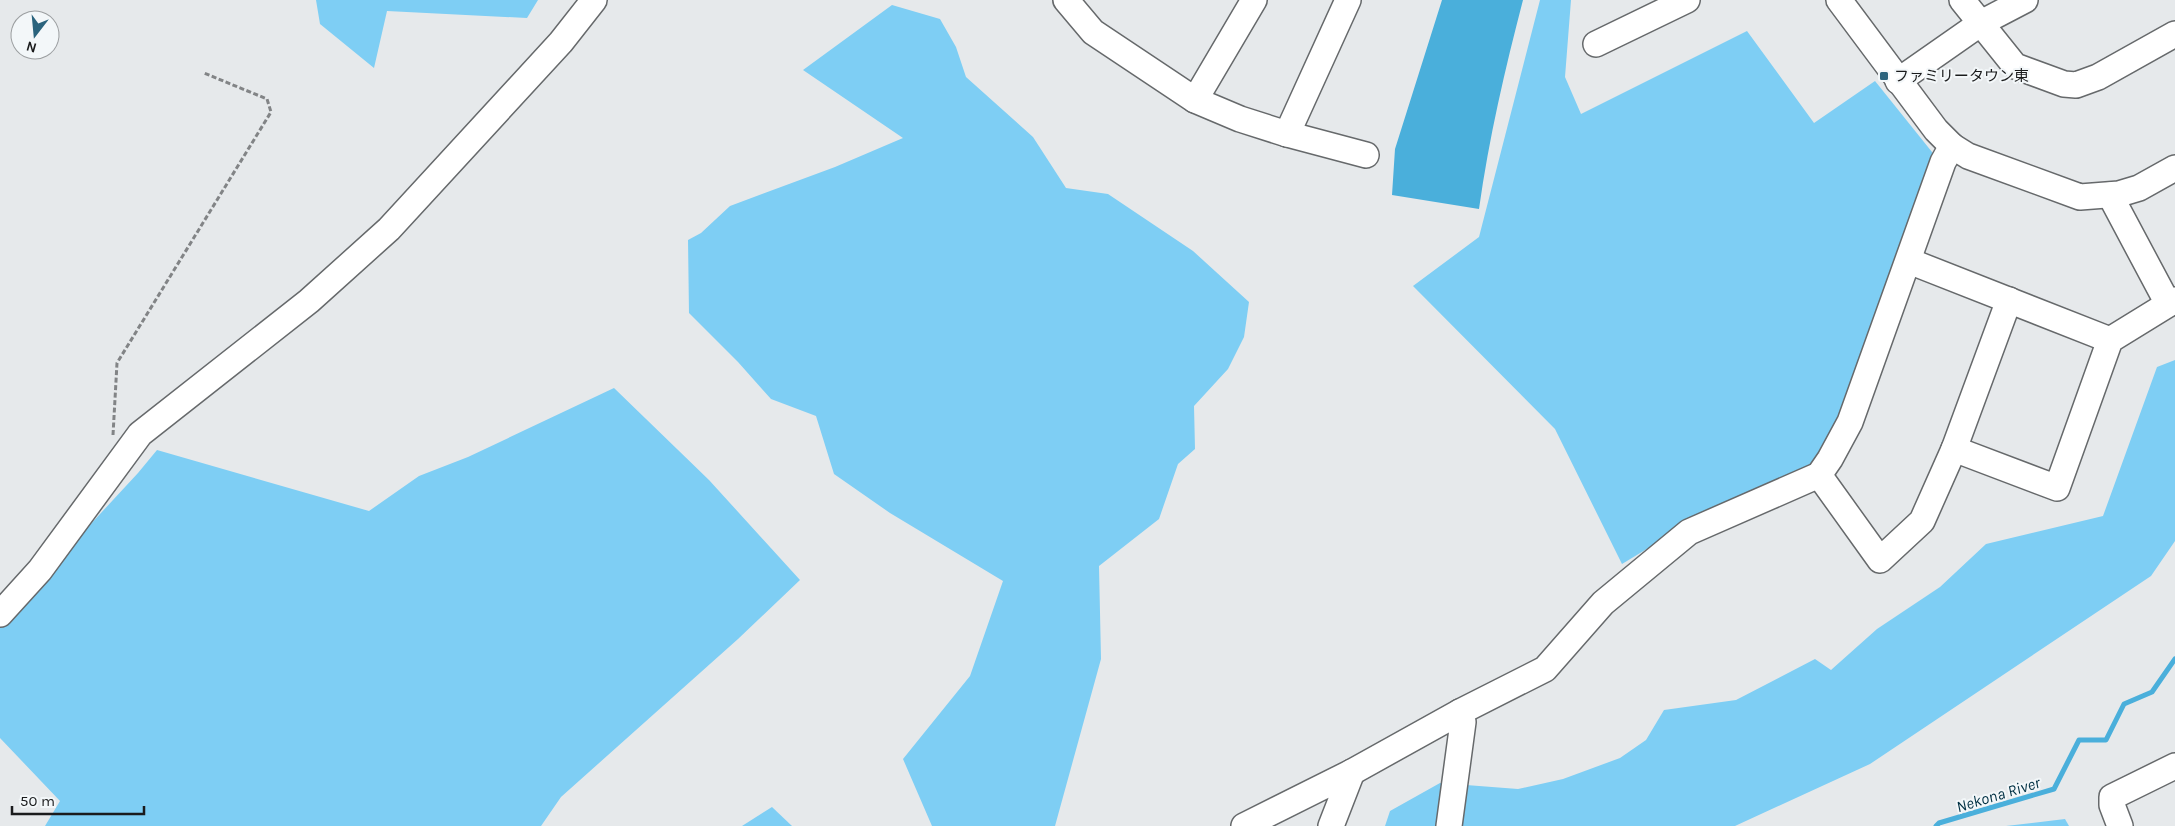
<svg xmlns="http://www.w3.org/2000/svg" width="2175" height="826" font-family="Karla,'Noto Sans JP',sans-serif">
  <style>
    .green { fill: #7ecef4 }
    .water { fill: #4aafdb }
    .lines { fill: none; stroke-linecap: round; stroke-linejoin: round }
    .stream { stroke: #4aafdb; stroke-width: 5 }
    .minor-casing { stroke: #66696b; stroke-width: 28 }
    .path { stroke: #828486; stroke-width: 3; stroke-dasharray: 5 2.5; stroke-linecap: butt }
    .minor { stroke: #fff; stroke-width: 25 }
    .poi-dot { fill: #2a637d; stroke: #f3f7f9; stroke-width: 2 }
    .labels { text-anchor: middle; stroke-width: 4; stroke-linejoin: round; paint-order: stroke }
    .poi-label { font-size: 15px; fill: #1a1b1c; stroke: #f3f7f9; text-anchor: start }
    .water-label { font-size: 16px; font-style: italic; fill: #013043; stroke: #f3f7f9 }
  </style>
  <rect width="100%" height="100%" fill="#e6e9eb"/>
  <g class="green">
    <path d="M316,0H538L527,18L387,11L374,68L320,24Z"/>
    <path d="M1540,0H1571L1565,77L1581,114L1747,31L1814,123L1875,81L1936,157L1822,463L1683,527L1622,564L1555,429L1413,286L1479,237Z"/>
    <path d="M892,5L940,19L956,47L966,77L1033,137L1066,188L1108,194L1193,251L1249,302L1244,337L1228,369L1194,406L1195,449L1178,464L1159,519L1099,566L1101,659L1055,826H932L903,759L970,676L1003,581L890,513L834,474L816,416L771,399L738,362L689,313L688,240L701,233L730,206L835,167L903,138L803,70Z"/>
    <path d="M2175,360V541L2151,576L1870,764L1735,826H1385L1390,811L1440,783L1518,789L1563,779L1620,758L1646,740L1664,710L1736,700L1815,659L1831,670L1877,629L1940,587L1986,544L2103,516L2157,367Z"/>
    <path d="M614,388L709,480L800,580L738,639L561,797L541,826H45L60,801L0,738V622L138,473L157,450L369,511L419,476L468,457Z"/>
    <path d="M772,807L792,826H742Z"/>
    <path d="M2065,819L2069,826H2006Z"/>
  </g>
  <path class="water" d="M1442,0H1523C1505,69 1489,138 1479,209L1392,195L1395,149Z"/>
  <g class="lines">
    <path class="stream" d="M1936,826L1939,823L2054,789L2079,740H2106L2124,704L2152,692L2175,659"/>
    <defs>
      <g id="minor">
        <path d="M1066,0L1093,32L1195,100L1240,119L1287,134L1366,155"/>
        <path d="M1839,0L1936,130L1952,146L1968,156L2080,197L2119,194L2139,188L2175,168"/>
        <path d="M1962,0L2015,66L2064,84L2076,85L2098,77L2175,34"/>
        <path d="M1596,44L1687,0"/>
        <path d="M1898,81L1981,23L2025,0"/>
        <path d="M1195,100L1254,0"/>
        <path d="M1287,134L1348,0"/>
        <path d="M2110,195L2168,304"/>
        <path d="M1909,261L2110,340"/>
        <path d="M1954,449L2057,488L2110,340L2175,300"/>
        <path d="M1819,475L1880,560L1922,521L1954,449L2009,300"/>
        <path d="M0,614L40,570L140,434L309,301L389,229L561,42L594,0"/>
        <path d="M1352,772L1460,712L1545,669L1603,603L1689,532L1819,475L1830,459L1850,422L1943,162L1952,146"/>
        <path d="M1244,826L1352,772L1331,826"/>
        <path d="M1449,826L1463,722L1460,712"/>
        <path d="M2120,826L2112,805V797L2175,766"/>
      </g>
    </defs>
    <use href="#minor" class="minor-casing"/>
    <path class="path" d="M113,435L117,363L271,112L267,99L204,73"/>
    <use href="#minor" class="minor"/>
  </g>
  <rect class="poi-dot" x="1879" y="71" width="10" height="10" rx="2.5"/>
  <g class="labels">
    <g class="poi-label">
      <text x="1894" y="81">ファミリータウン東</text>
    </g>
    <g class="water-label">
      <text transform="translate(1998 794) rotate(-17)" y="6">Nekona River</text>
    </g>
  </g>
  <g transform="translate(35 35) rotate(196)"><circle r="24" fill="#f3f7f9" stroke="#9c9fa1"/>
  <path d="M0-4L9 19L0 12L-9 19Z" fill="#2a637d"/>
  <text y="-8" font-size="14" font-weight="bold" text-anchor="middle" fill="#1a1b1c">N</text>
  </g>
  <path d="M12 806v8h132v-8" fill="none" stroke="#1a1b1c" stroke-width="2.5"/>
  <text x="20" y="806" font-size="15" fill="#1a1b1c" stroke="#f3f7f9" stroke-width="4" paint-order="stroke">50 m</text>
</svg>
